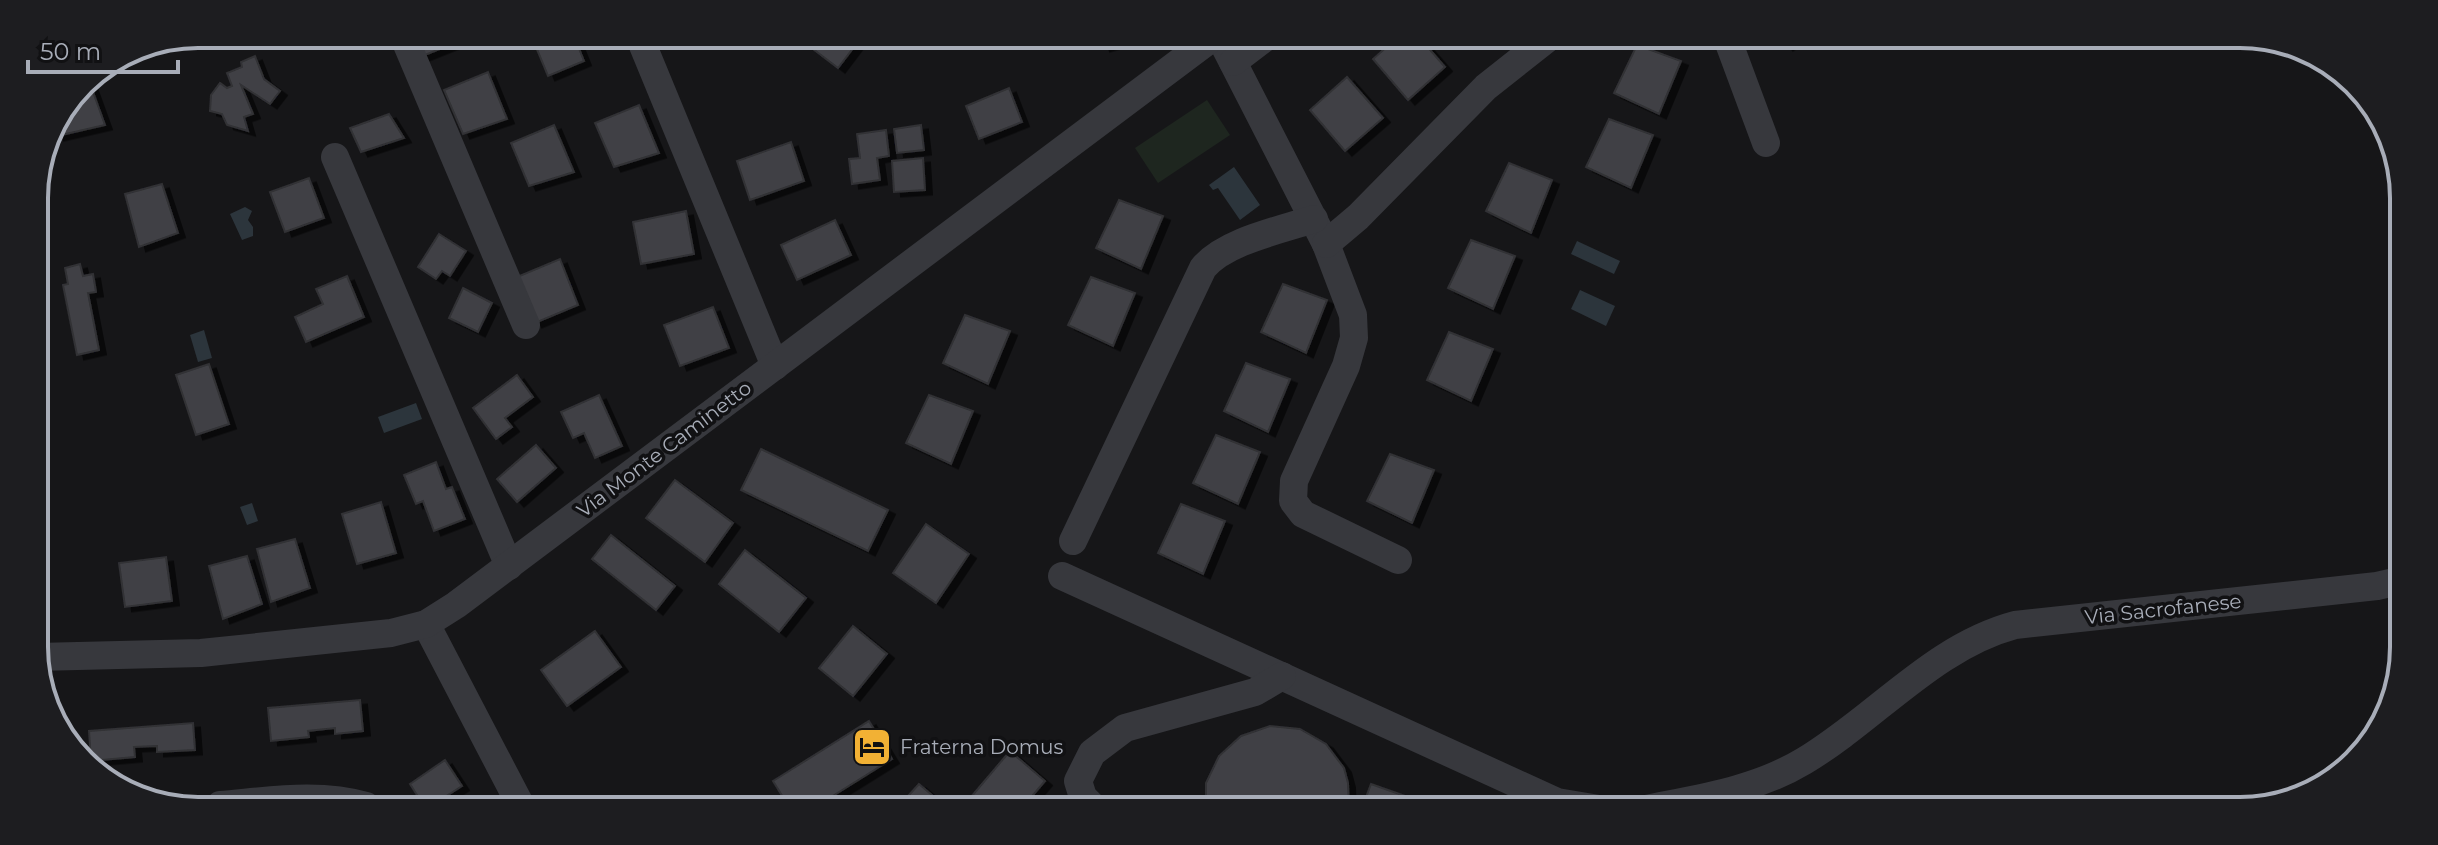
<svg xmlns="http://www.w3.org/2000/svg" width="2438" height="845" font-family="Montserrat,sans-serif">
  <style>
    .green { fill: #1e261f }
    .water { fill: #2c353c }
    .building { fill: #404145; stroke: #303034; stroke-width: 2; filter: url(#shadow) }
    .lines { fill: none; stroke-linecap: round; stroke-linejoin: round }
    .minor { stroke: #37383d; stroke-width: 28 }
    .labels { text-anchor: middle; stroke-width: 7; stroke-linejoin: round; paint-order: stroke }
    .street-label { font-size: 20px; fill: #a8adb8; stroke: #111113 }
    .poi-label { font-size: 20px; fill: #a8adb8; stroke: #111113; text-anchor: start }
    .rim { fill: none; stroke: #a8adb8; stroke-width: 4 }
  </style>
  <defs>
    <filter id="shadow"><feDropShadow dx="7" dy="4.5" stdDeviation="0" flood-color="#0009"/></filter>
  </defs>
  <rect width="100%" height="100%" fill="#161618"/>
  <path class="green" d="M1207,100L1230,135L1158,183L1135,148Z"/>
  <g class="water">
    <path d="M1234,167L1260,205L1240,220L1218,188L1213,190L1209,185Z"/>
    <path d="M245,207L252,211L248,220L253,227V236L242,240L230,214Z"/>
    <path d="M1577,241L1620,261L1614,274L1571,254Z"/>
    <path d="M1580,290L1615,306L1606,326L1571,309Z"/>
    <path d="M204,330L212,358L198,362L190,335Z"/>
    <path d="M416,403L422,419L384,433L378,417Z"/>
    <path d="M252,503L258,521L247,525L240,507Z"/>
  </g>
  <g class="building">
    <path d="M411,35H458L460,41L420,57Z"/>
    <path d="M531,35H588L576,41L584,61L548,76Z"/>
    <path d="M796,36H847L857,43L838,68Z"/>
    <path d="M1099,36L1133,37V38L1103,47Z"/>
    <path d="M1398,37H1419L1445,67L1408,100L1373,59Z"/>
    <path d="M1780,38H1797L1786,46Z"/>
    <path d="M1637,45L1681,61L1659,114L1614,93Z"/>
    <path d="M255,56L264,79L280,91L270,104L241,85L253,114L244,117L248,131L227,125L222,114L210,111L211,95L220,83L227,88L232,86L227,73L242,67L241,62Z"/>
    <path d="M488,72L507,119L463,134L444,90Z"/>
    <path d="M1347,77L1383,118L1345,151L1310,110Z"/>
    <path d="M88,78L105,125L57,136L54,121L82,82Z"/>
    <path d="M1009,88L1022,122L979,139L966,106Z"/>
    <path d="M639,105L659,153L614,167L595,123Z"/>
    <path d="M389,114L404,138L361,152L350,128Z"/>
    <path d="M1609,119L1653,135L1631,188L1586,167Z"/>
    <path d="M554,125L574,172L529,186L511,143Z"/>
    <path d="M921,125L924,150L897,153L894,129Z"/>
    <path d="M886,130L889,156L877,158L880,180L852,184L849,159L860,158L857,134Z"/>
    <path d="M791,142L804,181L750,200L737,161Z"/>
    <path d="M923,158L925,190L894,192L892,161Z"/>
    <path d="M1509,163L1552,180L1531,233L1486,211Z"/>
    <path d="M309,178L324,218L285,232L270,192Z"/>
    <path d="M162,184L178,233L139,247L125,194Z"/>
    <path d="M1119,200L1163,216L1141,269L1096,248Z"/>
    <path d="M686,211L694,254L641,264L633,222Z"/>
    <path d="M835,220L851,255L797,280L781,245Z"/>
    <path d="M439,234L466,251L450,276L442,271L436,279L418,267Z"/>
    <path d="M1471,240L1515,256L1493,309L1448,288Z"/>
    <path d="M560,259L578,305L535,323L517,277Z"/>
    <path d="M80,264L83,276L93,274L96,292L88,293L99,350L77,355L63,285L68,284L65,268Z"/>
    <path d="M347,276L364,317L306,342L295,317L323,304L316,289Z"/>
    <path d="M1091,277L1135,293L1113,346L1068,325Z"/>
    <path d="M1283,284L1327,300L1306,353L1261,332Z"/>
    <path d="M463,288L492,303L478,332L449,318Z"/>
    <path d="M713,307L729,348L680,366L664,325Z"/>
    <path d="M965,315L1010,331L988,384L943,363Z"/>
    <path d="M1449,332L1493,349L1471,401L1427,380Z"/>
    <path d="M1246,363L1290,379L1268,432L1224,411Z"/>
    <path d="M209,364L229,424L196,435L176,375Z"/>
    <path d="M517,375L533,397L505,418L512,427L496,439L473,408Z"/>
    <path d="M599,395L622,446L595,458L584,433L573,438L561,412Z"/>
    <path d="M929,395L973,411L951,464L906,443Z"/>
    <path d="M1216,435L1260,452L1238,504L1193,483Z"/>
    <path d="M536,445L556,468L517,502L497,479Z"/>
    <path d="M761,449L888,510L868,551L741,490Z"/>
    <path d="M1390,454L1434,470L1412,523L1367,501Z"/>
    <path d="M436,462L446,489L452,487L465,519L434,531L423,501L416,504L404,475Z"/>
    <path d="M675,480L733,523L705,562L646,518Z"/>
    <path d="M381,502L396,553L357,564L342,514Z"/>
    <path d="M1181,504L1225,521L1203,574L1158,553Z"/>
    <path d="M926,524L969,554L936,603L893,573Z"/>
    <path d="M611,535L675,586L656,610L592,559Z"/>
    <path d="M295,539L310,588L271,602L257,549Z"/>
    <path d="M745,550L806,598L779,632L719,584Z"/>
    <path d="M247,556L262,604L223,619L209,566Z"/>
    <path d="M166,557L172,601L125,607L119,563Z"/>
    <path d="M853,626L887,654L853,696L819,668Z"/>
    <path d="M595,631L621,667L567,706L541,670Z"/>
    <path d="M360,700L363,731L335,734V728L308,731L309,737L271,741L268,708Z"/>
    <path d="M869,721L892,759L815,807H789L773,781Z"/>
    <path d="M193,723L195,750L157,752V746L134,747L135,757L91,761L89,731Z"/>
    <path d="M1270,726L1300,729L1326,744L1344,768L1348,783L1349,808H1206V783L1219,756L1241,736Z"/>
    <path d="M1010,751L1045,781L1022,808L983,807L971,797Z"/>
    <path d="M445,760L462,786L431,806H424L410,784Z"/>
    <path d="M919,784L946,807H898Z"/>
    <path d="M1371,784L1442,809L1362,808Z"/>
  </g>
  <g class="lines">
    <g class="minor">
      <path d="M403,35L526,325"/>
      <path d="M639,36L775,366"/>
      <path d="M1220,37L1326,244L1353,315L1354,338L1346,366L1294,481L1293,501L1303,514L1398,560"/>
      <path d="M1727,38L1766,143"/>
      <path d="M1233,62L1266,37"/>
      <path d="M335,157L509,566"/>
      <path d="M1326,244L1358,217L1486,87L1548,38"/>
      <path d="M1073,541L1203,268C1225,241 1281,230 1314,219"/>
      <path d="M1062,576L1557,802L1599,809"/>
      <path d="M426,624L521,806"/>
      <path d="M37,657L201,653L391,633L426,624L456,605L1213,37"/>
      <path d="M220,805C268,801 319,792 366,806"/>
      <path d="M1094,808L1083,797L1078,781L1092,753L1125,728L1255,692L1282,676"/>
      <path d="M1646,809C1700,798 1756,790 1804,761C1876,718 1933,647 2015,625L2377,586L2399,581"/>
    </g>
  </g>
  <defs>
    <symbol id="hotel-square" viewBox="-11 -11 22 22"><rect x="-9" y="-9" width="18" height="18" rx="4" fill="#f2b134" stroke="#111113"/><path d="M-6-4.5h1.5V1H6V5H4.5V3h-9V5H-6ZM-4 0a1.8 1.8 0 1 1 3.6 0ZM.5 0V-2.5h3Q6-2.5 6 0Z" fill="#111"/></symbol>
  </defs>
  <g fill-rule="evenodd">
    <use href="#hotel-square" x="850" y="725" width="44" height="44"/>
  </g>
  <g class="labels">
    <g class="street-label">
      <text transform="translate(664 449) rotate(-37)" y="7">Via Monte Caminetto</text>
      <text transform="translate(2163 609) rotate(-6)" y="7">Via Sacrofanese</text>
    </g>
    <g class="poi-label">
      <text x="900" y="754">Fraterna Domus</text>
    </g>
  </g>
  <path d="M0 0H2438V845H0ZM198 48H2240A150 150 0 0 1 2390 198V647A150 150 0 0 1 2240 797H198A150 150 0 0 1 48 647V198A150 150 0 0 1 198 48Z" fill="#1d1d20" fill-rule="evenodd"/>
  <path class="rim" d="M198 48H2240A150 150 0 0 1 2390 198V647A150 150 0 0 1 2240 797H198A150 150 0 0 1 48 647V198A150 150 0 0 1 198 48Z"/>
  <path d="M28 60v12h150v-12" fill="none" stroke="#a8adb8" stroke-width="4"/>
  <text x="40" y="60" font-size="24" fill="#a8adb8" stroke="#111113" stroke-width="6" paint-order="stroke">50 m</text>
</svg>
